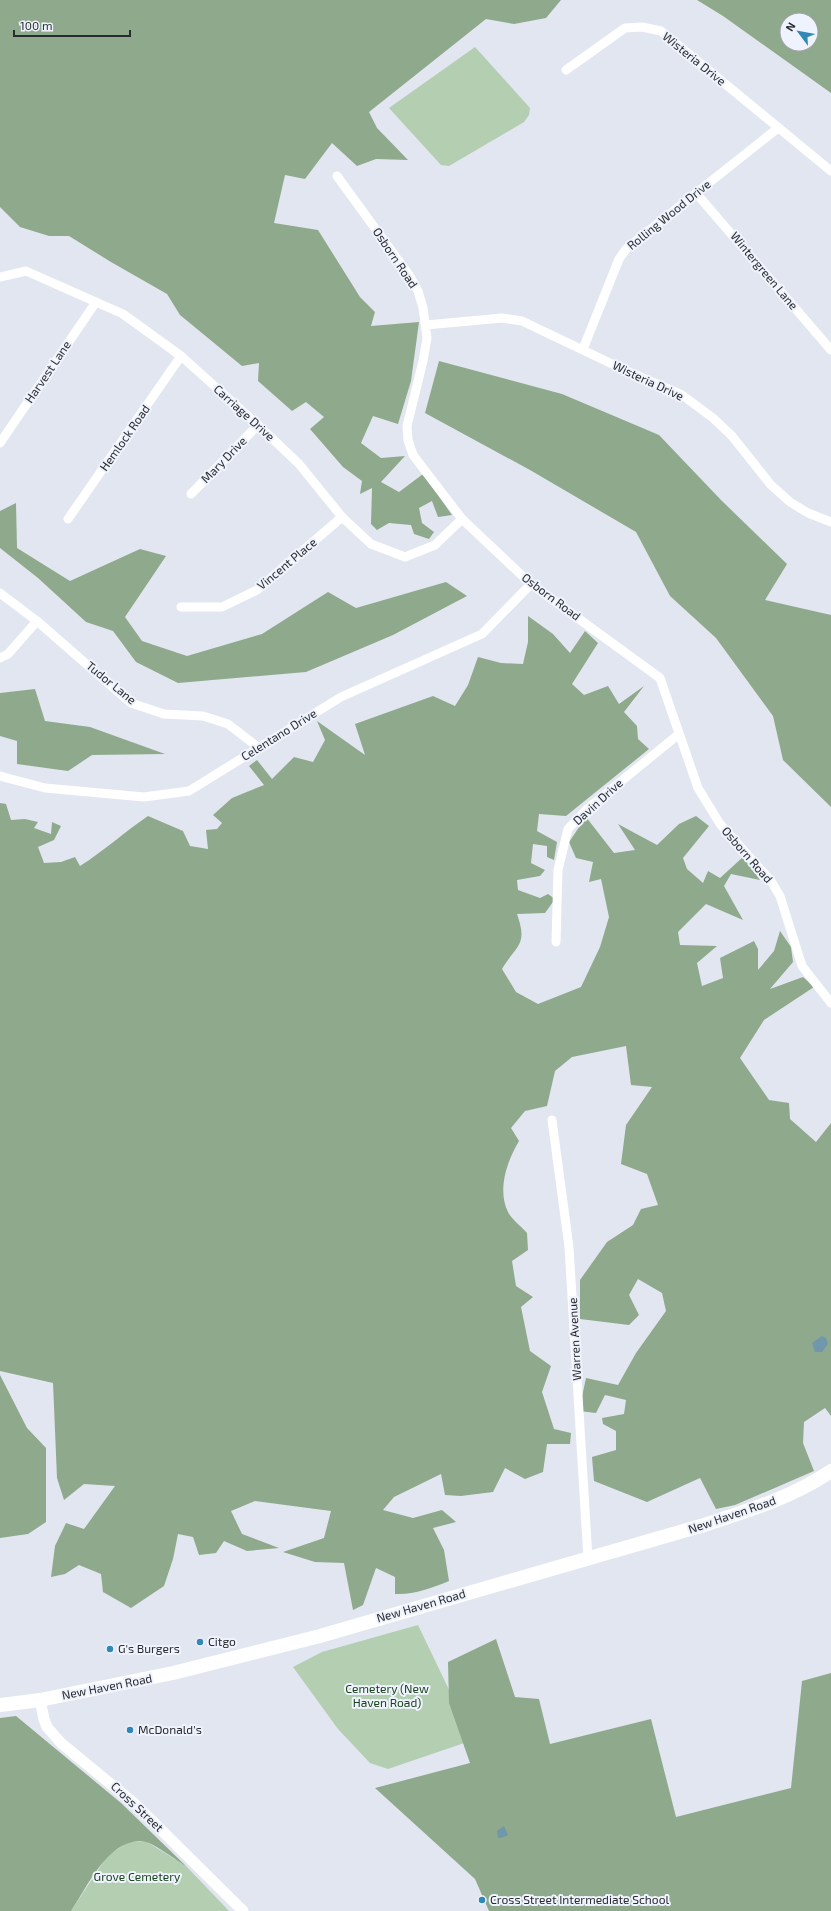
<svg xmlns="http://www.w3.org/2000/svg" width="831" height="1911" font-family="'Exo 2',sans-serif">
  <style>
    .green { fill: #b3ceb1 }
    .forest { fill: #8ea98c; fill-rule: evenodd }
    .water { fill: #7197ac }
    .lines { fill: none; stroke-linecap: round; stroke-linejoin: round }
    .minor { stroke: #fff; stroke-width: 9 }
    .tertiary { stroke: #fff; stroke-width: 11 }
    .primary { stroke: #fff; stroke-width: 14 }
    .poi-dot { fill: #3088b6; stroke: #eff3fd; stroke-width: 1.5 }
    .labels { text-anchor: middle; stroke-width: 4; stroke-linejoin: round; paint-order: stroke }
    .street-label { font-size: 12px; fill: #292b2e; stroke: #eff3fd }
    .poi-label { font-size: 12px; fill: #292b2e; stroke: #eff3fd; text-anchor: start }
    .park-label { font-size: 12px; fill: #1a441a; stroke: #eff3fd }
  </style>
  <rect width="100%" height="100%" fill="#e2e6f0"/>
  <g class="green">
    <path d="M475,47L530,108L529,115L524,122L449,166L441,165L389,108Z"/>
    <path d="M418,1625L473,1740L388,1769L370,1763L338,1729L293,1667L322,1652Z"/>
    <path d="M129,1842H147L186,1866L229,1911H71L108,1855Z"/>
  </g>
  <g class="forest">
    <path d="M0,0H561L546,18L514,24L486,19L369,112L377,128L408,160L376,159L357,166L332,143L305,179L285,175L274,223L318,230L360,297L375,312L371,326L419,322L411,381L398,424L373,416L361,443L381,458L405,456L381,482L399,492L423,474L452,515L438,517L432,501L419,508L422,523L434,532L429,539L414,534L411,525L389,523L377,530L371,524L372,488L360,494L362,481L343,467L310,429L324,417L306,402L292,411L258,381L259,363L242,366L180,315L167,294L111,262L69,236H49L20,227L0,207Z"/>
    <path d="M697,0H831V93L723,16ZM787,20H811V44H787Z"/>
    <path d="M439,361L562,394L659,435L721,500L787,564L765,600L831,615V807L783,760L773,716L716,638L670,596L636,532L530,470L425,413Z"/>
    <path d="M16,503L17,548L70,581L140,549L166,556L125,617L142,641L187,656L262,634L328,592L356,608L446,582L467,596L393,635L306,672L178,683L136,662L113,631L86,622L38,578L0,548V511Z"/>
    <path d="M528,616L553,634L570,653L585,631L598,643L572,684L584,695L608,686L619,704L644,686L624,712L637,726L638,739L649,749L566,816L539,814L537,831L557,842L554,860L547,857V846L533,844L531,863L545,870L540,876L517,880L518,890L540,898L548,894L555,899L545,913L517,914C528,946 517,944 502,969L516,992L538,1004L581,987L600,947L609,917L601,879L589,882L593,862L576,858L569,842L586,817L614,853L635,850L618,824L657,845L679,824L696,816L709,826L683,858L687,869L703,883L708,871L720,878L743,857L760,880L731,874L724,886L743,920L706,904L678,932L680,945L717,946L697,963L702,986L723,978L720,958L754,941L758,949V970L774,951L780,931L791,947L793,962L770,989L803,977L814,987L764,1020L740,1058L769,1100L789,1103L790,1119L816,1142L831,1123V1416L825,1408L804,1422L803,1443L814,1471L735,1505L716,1509L700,1478L647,1502L594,1481L592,1457L616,1450V1431L603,1424L602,1418L624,1414L626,1400L605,1395L596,1413L579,1411L586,1378L618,1385L636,1353L666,1311L662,1293L638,1279L629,1295L639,1315L629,1325L580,1319V1280L607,1242L633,1225L641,1209L658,1205L647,1174L621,1164L626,1125L652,1087L631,1085L626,1046L572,1057L555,1071L547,1106L525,1111L511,1128L519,1141C507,1161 497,1190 508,1212C512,1220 522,1227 527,1233L528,1250L512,1261L516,1286L533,1297L521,1307L530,1351L551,1366L542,1392L554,1429L571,1433L570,1444H547L543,1472L525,1479L505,1468L493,1492L461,1496L445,1495L441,1474L394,1497L383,1510L413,1518L442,1510L456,1522L433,1528L444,1550L449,1581C432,1588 413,1595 395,1594V1577L376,1568L363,1605L353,1610L344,1563L315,1562L283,1552L324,1538L331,1511L255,1501L231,1511L242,1534L279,1548L247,1551L224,1541L216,1553L199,1555L193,1537L178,1534L173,1559L164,1586L131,1608L103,1592L101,1574L79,1565L65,1574L51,1577L55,1546L66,1523L84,1529L115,1486L84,1484L64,1500L57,1478L53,1383L0,1371V803L6,804L11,820L25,819L38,822L34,828L51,834L52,822L61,826L54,840L38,847L44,863L61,862L75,857L80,866C104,851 124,832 148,816L183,831L190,846L208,849L206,830L217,829L222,823L213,815L232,798L264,785L249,766L257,760L272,779L294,757L313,762L325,740L317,721L365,755L355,724L433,696L455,706L468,685L478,657L501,663L523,664L528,642Z"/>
    <path d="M35,689L45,721L90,727L165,754L92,755L68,771L17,764V741L0,736V693Z"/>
    <path d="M0,1375L27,1428L46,1448V1522L28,1534L0,1538Z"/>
    <path d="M496,1639L515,1697L539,1699L550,1744L651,1719L676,1817L791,1788L802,1681L831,1673V1911H489L475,1879L375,1788L470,1763L449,1703L448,1662Z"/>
    <path d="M16,1716L121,1803L186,1866C177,1861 155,1844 146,1842C110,1835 88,1886 71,1911H0V1718Z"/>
  </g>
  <g class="water">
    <path d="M822,1336L826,1338L828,1344L822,1352H815L812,1343Z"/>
    <path d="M504,1826L508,1835L501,1838H498L497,1831Z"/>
  </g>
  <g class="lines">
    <g class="minor">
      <path d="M566,70L625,28L642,27L661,31L831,171"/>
      <path d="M337,176L409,275L418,291L423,308L427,338L423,361L407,426L408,440L413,455L462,519L531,584L660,678L698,788L720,824L771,881L780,896L802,966L831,1003"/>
      <path d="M696,193L831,350"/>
      <path d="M0,277L26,271L123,314L181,356L258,425L299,464L342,517L371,544L405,557L435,545L462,519"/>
      <path d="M426,325L502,318L522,321L631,373L682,395L713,418L732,436L771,485L790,502L808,513L831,522"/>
      <path d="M583,349L619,259L627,248L778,128"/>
      <path d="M0,443L96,302"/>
      <path d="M191,494L258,425"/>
      <path d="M68,519L181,356"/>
      <path d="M0,593L37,621L131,703L164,714L203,716L228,724L259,748"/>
      <path d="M181,607H222L257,590L342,517"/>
      <path d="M0,658L8,654L37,621"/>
      <path d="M0,776L45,788L144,797L189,791L341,697L482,634L531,584"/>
      <path d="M556,942L558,870L568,829L587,809L679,734"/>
      <path d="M552,1120L569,1247L588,1559"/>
    </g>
    <path class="tertiary" d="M40,1700L44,1719L47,1727L61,1743L135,1804L243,1911"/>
    <path class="primary" d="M0,1705L40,1700L173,1673L320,1636L704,1525C747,1511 793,1497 831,1471"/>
  </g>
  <g class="poi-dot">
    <circle cx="200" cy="1642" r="4"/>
    <circle cx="110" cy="1649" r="4"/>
    <circle cx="130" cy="1730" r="4"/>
    <circle cx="482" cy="1900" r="4"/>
  </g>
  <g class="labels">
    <g class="street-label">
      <text transform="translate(694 59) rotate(39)" y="4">Wisteria Drive</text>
      <text transform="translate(669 215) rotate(-39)" y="4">Rolling Wood Drive</text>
      <text transform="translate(395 258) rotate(56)" y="4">Osborn Road</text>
      <text transform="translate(764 271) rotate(50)" y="4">Wintergreen Lane</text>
      <text transform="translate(48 372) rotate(-56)" y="4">Harvest Lane</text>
      <text transform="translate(648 381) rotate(25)" y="4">Wisteria Drive</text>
      <text transform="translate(244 413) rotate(42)" y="4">Carriage Drive</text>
      <text transform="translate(125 438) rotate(-55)" y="4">Hemlock Road</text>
      <text transform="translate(224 460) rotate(-46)" y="4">Mary Drive</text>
      <text transform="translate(287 564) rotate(-40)" y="4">Vincent Place</text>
      <text transform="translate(551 597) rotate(37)" y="4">Osborn Road</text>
      <text transform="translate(111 683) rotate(39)" y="4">Tudor Lane</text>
      <text transform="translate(279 735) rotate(-32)" y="4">Celentano Drive</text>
      <text transform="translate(598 802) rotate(-42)" y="4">Davin Drive</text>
      <text transform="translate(747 855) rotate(49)" y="4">Osborn Road</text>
      <text transform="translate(575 1339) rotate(-93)" y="4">Warren Avenue</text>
      <text transform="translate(732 1515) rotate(-19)" y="4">New Haven Road</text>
      <text transform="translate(421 1606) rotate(-16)" y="4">New Haven Road</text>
      <text transform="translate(107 1687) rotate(-11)" y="4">New Haven Road</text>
      <text transform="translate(137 1807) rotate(43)" y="4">Cross Street</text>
    </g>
    <g class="poi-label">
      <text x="208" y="1646">Citgo</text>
      <text x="118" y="1653">G's Burgers</text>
      <text x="138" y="1734">McDonald's</text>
      <text x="490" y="1904">Cross Street Intermediate School</text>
    </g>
    <g class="park-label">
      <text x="387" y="1693">Cemetery (New<tspan x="387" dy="14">Haven Road)</tspan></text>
      <text x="137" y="1881">Grove Cemetery</text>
    </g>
  </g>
  <g transform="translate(799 32) rotate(302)"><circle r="19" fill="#eff3fd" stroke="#a0a3aa"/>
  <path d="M0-3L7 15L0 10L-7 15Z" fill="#3088b6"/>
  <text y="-6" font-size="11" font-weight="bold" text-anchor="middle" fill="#292b2e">N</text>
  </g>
  <path d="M14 30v6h116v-6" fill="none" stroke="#292b2e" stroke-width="2"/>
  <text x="20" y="30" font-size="12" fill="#292b2e" stroke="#eff3fd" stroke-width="3" paint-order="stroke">100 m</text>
</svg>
